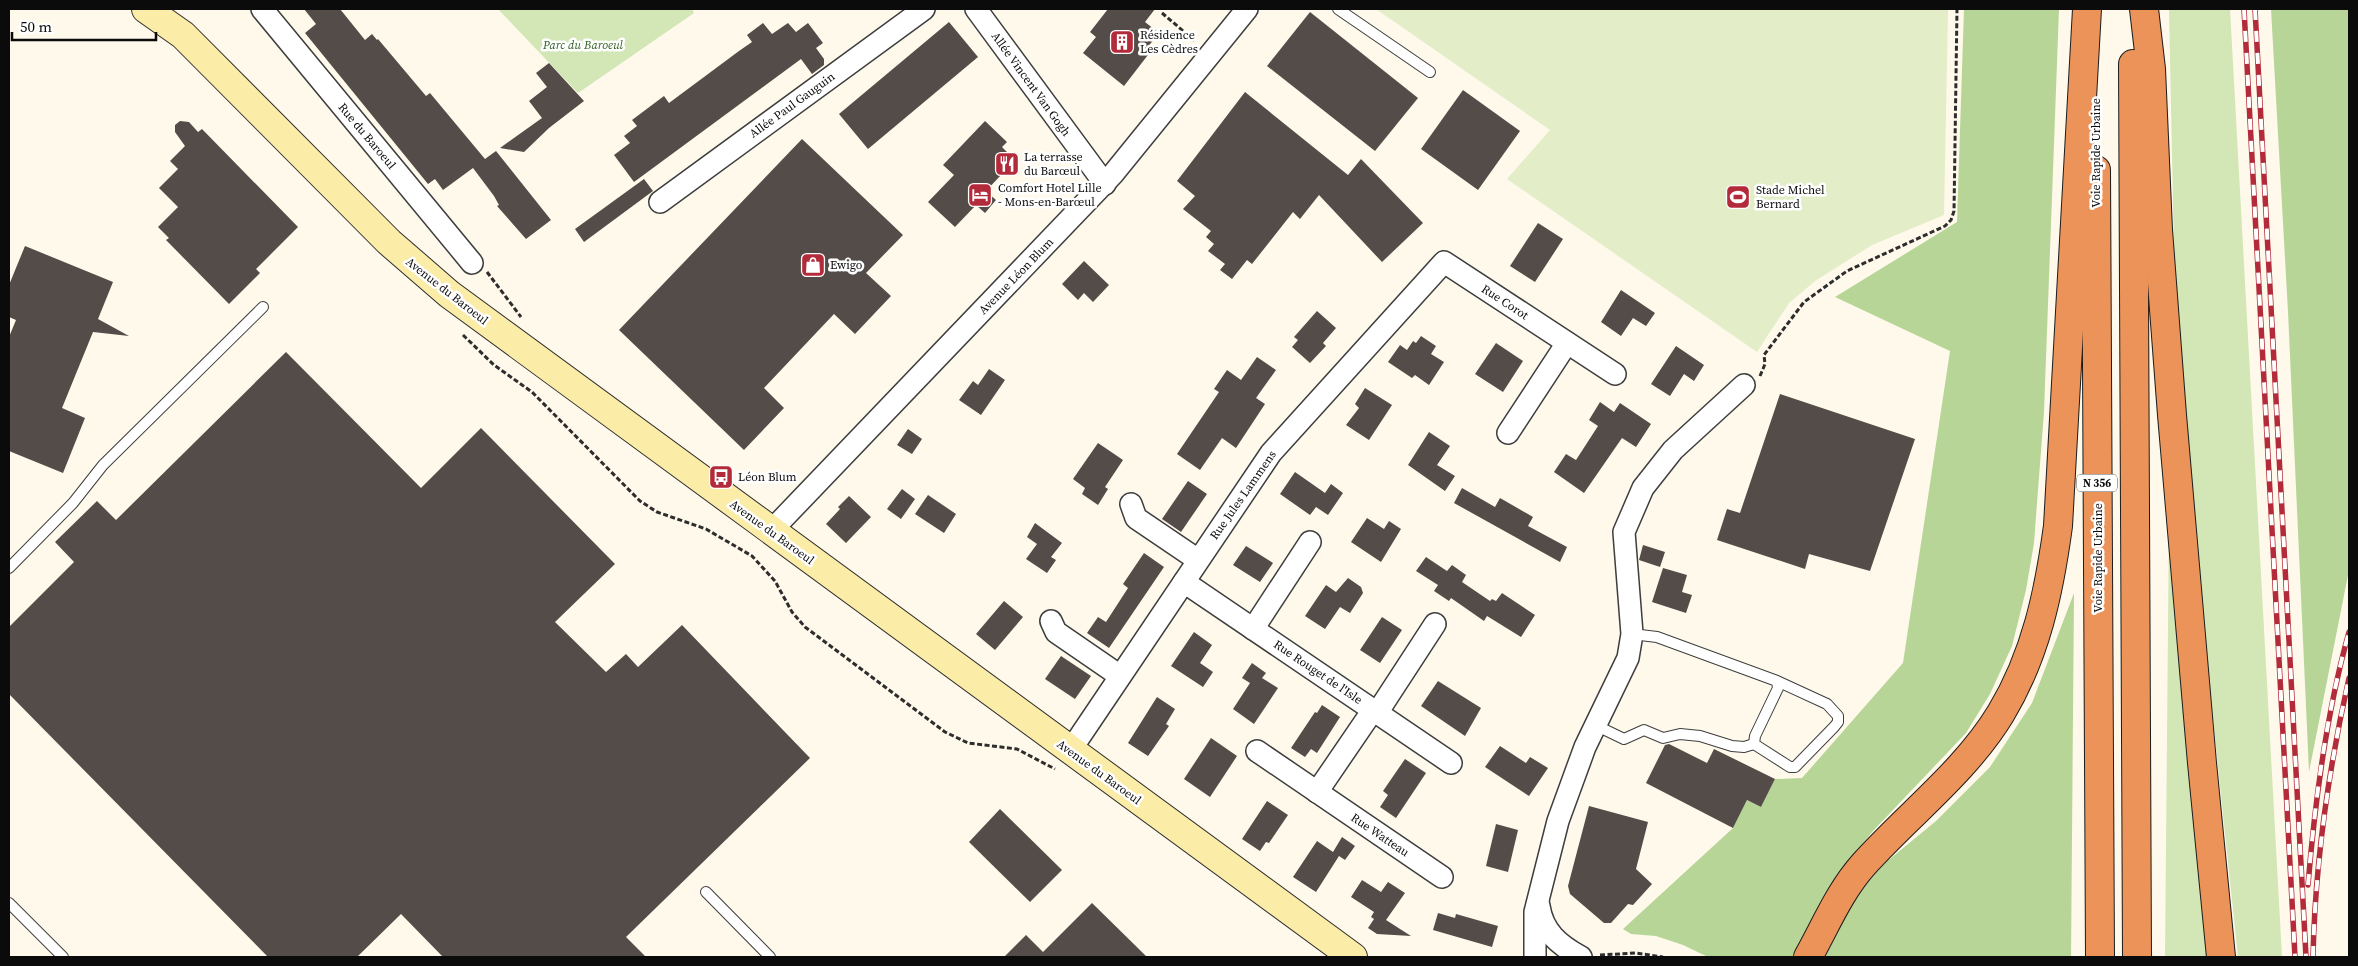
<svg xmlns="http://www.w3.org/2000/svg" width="2358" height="966" font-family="'Source Serif 4',serif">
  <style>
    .green { fill: #d2e6b6 }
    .forest { fill: #b7d597 }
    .pitch { fill: #e3edc8 }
    .building { fill: #534c48 }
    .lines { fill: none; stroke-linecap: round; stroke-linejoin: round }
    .lane-casing { stroke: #3e3e3e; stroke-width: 12 }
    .street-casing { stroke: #3e3e3e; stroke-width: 24 }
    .secondary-casing { stroke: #2d2d2d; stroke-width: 30 }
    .highway-casing { stroke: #1c1c1c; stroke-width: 30 }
    .path { stroke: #2d2d2d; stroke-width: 3; stroke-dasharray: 5 2.5; stroke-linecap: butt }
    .lane { stroke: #fff; stroke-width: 10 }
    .street { stroke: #fff; stroke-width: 21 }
    .secondary { stroke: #fbeca8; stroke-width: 28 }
    .highway { stroke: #ec935a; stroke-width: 28 }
    .rail-casing { stroke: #b32b3a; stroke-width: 5.5 }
    .rail { stroke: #fff; stroke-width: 4; stroke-dasharray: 11; stroke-linecap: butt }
    .labels { text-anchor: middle; stroke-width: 5; stroke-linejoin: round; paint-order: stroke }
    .shield { fill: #fff; stroke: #545454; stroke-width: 1 }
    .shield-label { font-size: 11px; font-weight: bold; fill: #0b0b0b }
    .poi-label { font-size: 12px; fill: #0b0b0b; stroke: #fff; text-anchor: start }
    .park-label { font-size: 12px; font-style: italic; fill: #315e20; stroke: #fff }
    .street-label { font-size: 12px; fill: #0b0b0b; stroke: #fff }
  </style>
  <rect width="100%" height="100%" fill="#fef9ea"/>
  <g class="green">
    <path d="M498,9H692L694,13L578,93Z"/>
    <path d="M2169,9H2230L2282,957H2238L2189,491L2174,251Z"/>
    <path d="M2169,519L2209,957H2165Z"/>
  </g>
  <g class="forest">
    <path d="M1964,9H2059L2044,412L2038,490L2034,543L2026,590L2012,646L1990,694L1966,733L1873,831L1841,870L1818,907L1796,957H1708L1683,945L1656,936L1631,934L1623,929L1733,828L1747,800L1761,807L1775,779L1802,778L1903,663L1950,351L1835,297L1957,222Z"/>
    <path d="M2271,9H2349V570L2309,772L2288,312Z"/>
    <path d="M2074,593L2071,957H1825L1849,904L1885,863L1936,821L1990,767L2032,703Z"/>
  </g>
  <path class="pitch" d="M1376,9H1948L1944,215L1872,245L1815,281L1789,303L1757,352L1507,179L1550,130Z"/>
  <g class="building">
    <path d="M304,9H340L365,40L372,34L377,40L378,39L426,96L430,93L485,159L496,151L551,220L526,239L497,206L499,205L494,196L473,168L443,190L435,179L428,184L305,33L316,24Z"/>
    <path d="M1108,9H1155L1145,22L1159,33L1147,48L1151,51L1124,86L1083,53L1096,37L1090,32Z"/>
    <path d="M1310,12L1418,98L1375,151L1267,66Z"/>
    <path d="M949,22L978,57L868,149L839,114Z"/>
    <path d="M763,23L772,34L788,23L796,32L808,23L823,43L816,48L824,59V65L812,74L801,59L634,182L614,155L630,143L624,136L637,126L632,120L664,96L669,103L739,51L752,42L747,35Z"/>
    <path d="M549,63L584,101L549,128L524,152L500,148L542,118L529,101L547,87L536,73Z"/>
    <path d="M1463,90L1520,131L1478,190L1421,149Z"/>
    <path d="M1245,92L1348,175L1361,159L1423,223L1382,262L1319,195L1300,219L1293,212L1252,264L1247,260L1232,279L1220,270L1225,264L1208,251L1214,244L1206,237L1211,231L1183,209L1195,196L1177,181Z"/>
    <path d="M180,121L189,122L198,132L202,129L298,227L256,269L260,273L229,304L166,240L169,238L158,227L178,207L159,188L178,169L170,161L185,146L175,132V125Z"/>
    <path d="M985,121L1007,142L1002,147L1015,160L986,191L996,200L985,213L976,205L955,227L928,202L954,175L943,165Z"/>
    <path d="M802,139L903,235L866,273L891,296L855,334L834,314L764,388L784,408L744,450L619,330Z"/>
    <path d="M644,179L653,191L584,242L575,229Z"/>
    <path d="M1538,223L1563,239L1535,282L1510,266Z"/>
    <path d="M25,246L113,282L98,319L129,336L93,332L62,408L85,418L63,473L9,451V337L16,320L9,317V285Z"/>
    <path d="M1084,261L1109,285L1093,302L1084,293L1078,300L1062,284Z"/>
    <path d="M1621,290L1655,313L1646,326L1633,318L1621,336L1601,322Z"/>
    <path d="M1317,311L1336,328L1323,343L1326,346L1310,363L1292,347L1298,340L1294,337Z"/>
    <path d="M1421,336L1436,346L1431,354L1444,362L1429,385L1415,375L1412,378L1388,362L1400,345L1407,350L1413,341L1416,343Z"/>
    <path d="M1496,343L1523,361L1503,392L1475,374Z"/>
    <path d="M1676,346L1704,365L1694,381L1684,374L1670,396L1651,384Z"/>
    <path d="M286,352L421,488L481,428L615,564L555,622L606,672L626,654L638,667L682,625L810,758L626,937L646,957H443L401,914L357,957H268L9,694V627L74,562L55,542L97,501L116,520Z"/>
    <path d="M1257,357L1276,370L1256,398L1265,404L1236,448L1222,438L1200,470L1177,454L1219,392L1214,389L1227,370L1241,380Z"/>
    <path d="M989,369L1005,380L981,415L959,400L973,381L978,385Z"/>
    <path d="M1365,388L1392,405L1369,440L1346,425L1359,408L1355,404Z"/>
    <path d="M1780,394L1915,439L1870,571L1809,554L1805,569L1717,540L1727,509L1740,513Z"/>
    <path d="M1600,402L1614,412L1620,403L1651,424L1636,447L1622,438L1584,493L1554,472L1566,454L1576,460L1598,426L1589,420Z"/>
    <path d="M908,429L922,439L912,454L897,445Z"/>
    <path d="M1429,432L1450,446L1437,465L1455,476L1445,491L1408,465Z"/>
    <path d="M1098,443L1123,460L1105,487L1108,489L1098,505L1082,494L1085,488L1073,479Z"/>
    <path d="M1295,472L1325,493L1331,484L1343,493L1328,515L1316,507L1310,515L1280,494Z"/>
    <path d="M1188,481L1207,494L1181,532L1162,519Z"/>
    <path d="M1462,488L1495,507L1500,498L1533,517L1528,526L1567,547L1560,562L1454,503Z"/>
    <path d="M902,489L915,499L901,519L887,509Z"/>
    <path d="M928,495L956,514L944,533L915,514Z"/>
    <path d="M849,496L871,517L846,543L826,524L840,509L838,507Z"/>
    <path d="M1367,518L1384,529L1389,521L1401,529L1381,562L1351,542Z"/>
    <path d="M1035,523L1062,543L1051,557L1056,560L1047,573L1026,559L1037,544L1027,537Z"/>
    <path d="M1643,545L1665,552L1660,567L1639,560Z"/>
    <path d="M1246,546L1273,563L1260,582L1233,565Z"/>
    <path d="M1144,553L1164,567L1109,648L1087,633L1098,617L1106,622L1128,588L1123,584Z"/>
    <path d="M1426,557L1447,571L1452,565L1466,575L1462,582L1490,601L1492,599L1496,601L1502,593L1535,615L1521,637L1487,616L1484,621L1451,598L1449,601L1434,591L1438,585L1416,571Z"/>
    <path d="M1663,568L1687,575L1682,592L1692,595L1686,613L1652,602Z"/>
    <path d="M1348,578L1361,587L1363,593L1350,613L1340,607L1325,629L1305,616L1326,585L1336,592Z"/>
    <path d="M1004,601L1023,617L995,650L976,634Z"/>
    <path d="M1382,617L1402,630L1380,663L1360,650Z"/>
    <path d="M1194,632L1212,645L1200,663L1213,672L1203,687L1171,666Z"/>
    <path d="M1061,656L1091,676L1075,699L1045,679Z"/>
    <path d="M1252,663L1266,673L1262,678L1278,688L1254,724L1233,709L1250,683L1242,678Z"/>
    <path d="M1438,681L1481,708L1465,736L1421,706Z"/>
    <path d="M1157,697L1175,709L1166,724L1169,726L1148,756L1128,743Z"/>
    <path d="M1322,705L1340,717L1317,753L1311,749L1305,757L1291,748L1315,712L1317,713Z"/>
    <path d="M1211,738L1237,756L1210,797L1184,779Z"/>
    <path d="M1669,744L1707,763L1714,749L1775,779L1761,807L1747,800L1733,828L1646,783L1665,745Z"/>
    <path d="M1500,746L1526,763L1530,757L1548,768L1529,796L1485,767Z"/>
    <path d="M1405,759L1426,773L1396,818L1380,807L1388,795L1383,791Z"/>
    <path d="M1267,801L1288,815L1269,843L1266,842L1260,851L1242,839Z"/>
    <path d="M1589,806L1648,822L1636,869L1652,884L1633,905L1628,904L1611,923H1604L1570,894L1568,886Z"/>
    <path d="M1000,809L1062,870L1030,902L969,842Z"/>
    <path d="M1496,824L1518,830L1508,872L1486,866Z"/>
    <path d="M1342,837L1355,846L1345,860L1339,856L1316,892L1293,877L1317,841L1333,852Z"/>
    <path d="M1362,880L1381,892L1388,882L1405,893L1386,920L1411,936L1377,934L1368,928L1374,919L1371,917L1374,912L1351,897Z"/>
    <path d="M1092,903L1147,957H1004L1026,935L1043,952Z"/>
    <path d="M1438,913L1455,918L1456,914L1498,926L1492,947L1433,930Z"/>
  </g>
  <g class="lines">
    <defs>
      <g id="lane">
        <path d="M1338,9L1430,72"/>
        <path d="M9,568L73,503L103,465L263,307"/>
        <path d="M1632,634L1657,637L1777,681L1778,688L1755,736L1754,744L1790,767H1795L1834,727L1838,722V716L1827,704L1777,681"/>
        <path d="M1595,725L1624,739L1644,730L1663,738L1680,734L1700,736L1732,746L1744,747L1754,744"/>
        <path d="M706,892L770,957"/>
        <path d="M9,903L63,957"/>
      </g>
      <g id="street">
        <path d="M262,9L472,263"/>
        <path d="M976,9L1105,184"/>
        <path d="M660,202L924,9"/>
        <path d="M1508,433L1567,343"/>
        <path d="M1131,504L1136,518L1198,560"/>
        <path d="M771,531L1113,174L1247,9"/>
        <path d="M1184,582L1451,763"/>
        <path d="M1051,621L1056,632L1120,676"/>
        <path d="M1253,629L1310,542"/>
        <path d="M1377,713L1435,624"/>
        <path d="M1070,751L1271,453L1444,262L1615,374"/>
        <path d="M1257,751L1442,877"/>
        <path d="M1317,792L1373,710"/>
        <path d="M1539,906C1543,932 1559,945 1581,957"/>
        <path d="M1535,957V912L1558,821L1585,747L1628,658L1632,634L1624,532L1643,488L1673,450L1744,385"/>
      </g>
      <path id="secondary" d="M146,9L183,35L389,242L449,294L1353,957"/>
      <g id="highway">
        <path d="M2144,9L2151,69L2158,230L2172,415L2202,763L2221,957"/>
        <path d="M2133,64L2137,957"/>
        <path d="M2096,170L2100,957"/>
        <path d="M1808,957C1826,925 1839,892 1864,864C1909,814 1966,771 2001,713C2036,655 2049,592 2058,526L2087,9"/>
      </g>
    </defs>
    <use href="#lane" class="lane-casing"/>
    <use href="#street" class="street-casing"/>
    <use href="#secondary" class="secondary-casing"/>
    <use href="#highway" class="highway-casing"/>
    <g class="path">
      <path d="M1162,13L1195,41"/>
      <path d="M487,272L521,317"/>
      <path d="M463,335L494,365L532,392L640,501L657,512L706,529L752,556L775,581L792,612L805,627L945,732L968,743L1017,749L1055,769"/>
      <path d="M1760,376L1765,364L1764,355L1804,302L1847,271L1945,226L1951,220L1954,211L1957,9"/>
      <path d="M1600,955L1636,953L1663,957"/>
    </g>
    <use href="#lane" class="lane"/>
    <use href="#street" class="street"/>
    <use href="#secondary" class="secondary"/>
    <use href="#highway" class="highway"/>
    <defs>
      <g id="rail">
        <path d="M2244,9L2295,957"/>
        <path d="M2255,9L2306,957"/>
        <path d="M2308,885C2315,800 2326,714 2349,632"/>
        <path d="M2313,957C2315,865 2329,767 2349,678"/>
      </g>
    </defs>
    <use href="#rail" class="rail-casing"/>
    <use href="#rail" class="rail"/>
  </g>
  <defs>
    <symbol id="building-square" viewBox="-11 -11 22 22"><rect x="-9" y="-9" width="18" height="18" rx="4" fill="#b32b3a" stroke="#fff"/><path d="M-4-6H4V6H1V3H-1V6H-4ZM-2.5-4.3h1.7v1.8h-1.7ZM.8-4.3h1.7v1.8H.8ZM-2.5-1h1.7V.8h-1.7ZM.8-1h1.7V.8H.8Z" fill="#fff"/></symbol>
    <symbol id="restaurant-square" viewBox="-11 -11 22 22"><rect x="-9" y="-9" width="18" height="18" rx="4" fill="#b32b3a" stroke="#fff"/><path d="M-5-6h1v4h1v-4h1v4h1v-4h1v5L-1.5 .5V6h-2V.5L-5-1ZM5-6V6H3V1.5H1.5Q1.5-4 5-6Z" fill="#fff"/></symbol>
    <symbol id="hotel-square" viewBox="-11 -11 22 22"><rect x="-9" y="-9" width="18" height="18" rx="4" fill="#b32b3a" stroke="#fff"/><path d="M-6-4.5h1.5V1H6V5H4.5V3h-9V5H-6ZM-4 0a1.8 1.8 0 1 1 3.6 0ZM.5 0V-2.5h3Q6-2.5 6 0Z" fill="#fff"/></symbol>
    <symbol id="stadium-square" viewBox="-11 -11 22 22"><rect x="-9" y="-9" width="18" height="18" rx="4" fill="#b32b3a" stroke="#fff"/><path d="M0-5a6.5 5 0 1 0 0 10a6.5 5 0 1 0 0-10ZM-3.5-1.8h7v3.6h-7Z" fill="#fff"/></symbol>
    <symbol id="shop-square" viewBox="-11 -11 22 22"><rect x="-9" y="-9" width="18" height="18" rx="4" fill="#b32b3a" stroke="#fff"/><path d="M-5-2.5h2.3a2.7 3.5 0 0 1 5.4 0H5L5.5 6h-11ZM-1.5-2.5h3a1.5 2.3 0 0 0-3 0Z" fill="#fff"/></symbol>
    <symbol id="bus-square" viewBox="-11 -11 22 22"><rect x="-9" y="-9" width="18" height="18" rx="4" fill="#b32b3a" stroke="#fff"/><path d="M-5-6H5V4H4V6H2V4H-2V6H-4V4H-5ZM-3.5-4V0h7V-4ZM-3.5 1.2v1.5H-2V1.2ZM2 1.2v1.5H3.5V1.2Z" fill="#fff"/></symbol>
  </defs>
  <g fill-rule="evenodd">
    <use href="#building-square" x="1108" y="28" width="28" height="28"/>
    <use href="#restaurant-square" x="993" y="150" width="28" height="28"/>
    <use href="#hotel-square" x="966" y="181" width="28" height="28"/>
    <use href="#stadium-square" x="1724" y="183" width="28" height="28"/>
    <use href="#shop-square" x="799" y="251" width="28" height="28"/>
    <use href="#bus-square" x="707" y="463" width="28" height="28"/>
  </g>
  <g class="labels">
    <rect class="shield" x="2077" y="474.5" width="40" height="17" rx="4"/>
    <g class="shield-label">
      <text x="2097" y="487">N 356</text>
    </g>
    <g class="poi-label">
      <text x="1140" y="39">Résidence<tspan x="1140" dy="14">Les Cèdres</tspan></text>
      <text x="1024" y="161">La terrasse<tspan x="1024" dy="14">du Barœul</tspan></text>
      <text x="998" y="192">Comfort Hotel Lille<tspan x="998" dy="14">- Mons-en-Barœul</tspan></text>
      <text x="1756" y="194">Stade Michel<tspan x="1756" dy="14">Bernard</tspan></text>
      <text x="830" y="269">Ewigo</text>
      <text x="738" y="481">Léon Blum</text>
    </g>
    <g class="park-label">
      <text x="583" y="49">Parc du Baroeul</text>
    </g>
    <g class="street-label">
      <text transform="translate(1031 84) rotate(54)" y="4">Allée Vincent Van Gogh</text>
      <text transform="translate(792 105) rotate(-36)" y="4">Allée Paul Gauguin</text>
      <text transform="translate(367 136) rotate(50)" y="4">Rue du Baroeul</text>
      <text transform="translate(2096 153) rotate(-90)" y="4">Voie Rapide Urbaine</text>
      <text transform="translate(1016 276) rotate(-46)" y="4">Avenue Léon Blum</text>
      <text transform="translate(447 291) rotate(38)" y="4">Avenue du Baroeul</text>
      <text transform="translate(1505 302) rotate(33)" y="4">Rue Corot</text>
      <text transform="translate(1243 495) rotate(-55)" y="4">Rue Jules Lammens</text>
      <text transform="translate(772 532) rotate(36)" y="4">Avenue du Baroeul</text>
      <text transform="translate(2098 558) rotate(-90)" y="4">Voie Rapide Urbaine</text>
      <text transform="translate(1318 672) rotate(34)" y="4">Rue Rouget de l'Isle</text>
      <text transform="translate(1099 772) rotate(36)" y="4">Avenue du Baroeul</text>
      <text transform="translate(1380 835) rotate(34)" y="4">Rue Watteau</text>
    </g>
  </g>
  <rect width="2358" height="966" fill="none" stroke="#0b0b0b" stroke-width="20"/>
  <path d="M12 32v8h144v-8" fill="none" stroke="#0b0b0b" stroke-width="2.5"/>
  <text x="20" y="32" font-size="15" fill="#0b0b0b" stroke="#ffffff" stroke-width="4" paint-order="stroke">50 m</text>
</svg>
